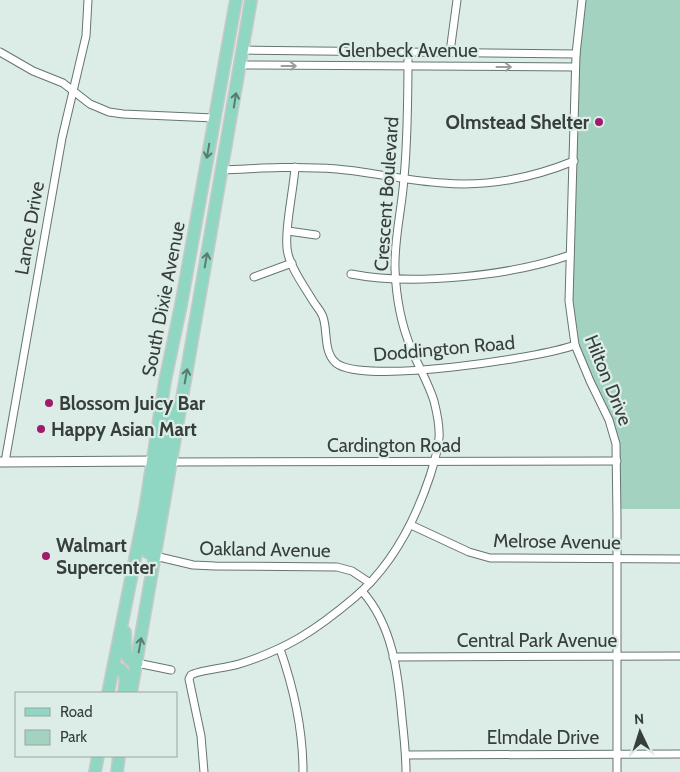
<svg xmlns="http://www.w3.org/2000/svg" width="680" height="772" font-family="Cabin,sans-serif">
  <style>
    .green { fill: #a3d2c0 }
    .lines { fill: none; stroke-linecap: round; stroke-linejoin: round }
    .minor-casing { stroke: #66756f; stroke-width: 9 }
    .tertiary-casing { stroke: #66756f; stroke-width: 11 }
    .primary-casing { stroke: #c7c9c8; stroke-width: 14 }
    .minor { stroke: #fff; stroke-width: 7 }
    .tertiary { stroke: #fff; stroke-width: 9 }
    .primary { stroke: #8fd7c2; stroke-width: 11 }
    .oneway { stroke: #9b9e9d }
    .oneway2 { stroke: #5a7b71 }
    .poi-dot { fill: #a01b6b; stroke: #dcece6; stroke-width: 2 }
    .labels { text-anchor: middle; stroke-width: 4.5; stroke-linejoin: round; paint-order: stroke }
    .street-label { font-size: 19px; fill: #373e3b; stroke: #dcece6 }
    .poi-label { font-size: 19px; font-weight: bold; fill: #373e3b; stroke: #dcece6; text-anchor: start }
  </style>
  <rect width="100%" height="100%" fill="#dcece6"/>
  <path class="green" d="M582,0H680V509H617L616,444L580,359L570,317L574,128Z"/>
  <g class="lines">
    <defs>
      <g id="minor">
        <path d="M582,0L576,54L569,301L575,345L590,381L609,420L616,444L617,517V772"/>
        <path d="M242,50L576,54"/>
        <path d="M0,52L33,71L63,83L90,104L109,112L123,114L214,118"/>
        <path d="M450,52L457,0"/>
        <path d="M240,65L575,67"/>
        <path d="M295,167C294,188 283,235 288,254C292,270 304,286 313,301C316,306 321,311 323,317C328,331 323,352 336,363C363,385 540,358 575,345"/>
        <path d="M222,170C261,168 298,166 337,169C372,172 407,181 443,183C488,187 532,178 574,161"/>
        <path d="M288,231L316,235"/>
        <path d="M351,274C412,286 511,276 570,255"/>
        <path d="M254,277L292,263"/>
        <path d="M5,462L62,138L86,36L88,0"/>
        <path d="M171,462L617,461"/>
        <path d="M411,525L469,552L490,558L680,559"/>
        <path d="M155,556L193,565L215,566L337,567L352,571L370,583"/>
        <path d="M362,591C393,626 398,673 402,718C404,736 406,754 406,772"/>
        <path d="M280,649C294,689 303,730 303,772"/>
        <path d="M393,657L680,656"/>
        <path d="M137,663L171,670"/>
        <path d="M406,755L680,754"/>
        <path d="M204,772L201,736L189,679L191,675C199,670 227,668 239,664C287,649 316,630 354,598C392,566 415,521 430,476C434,463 438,451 439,438C440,426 437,413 434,401C428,382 418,366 411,348C401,324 396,296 395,269C394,238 402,209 404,178C408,136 408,94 408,52"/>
      </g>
      <path id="tertiary" d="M0,462L157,461"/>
      <g id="primary">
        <path d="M145,511L150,528L147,552L155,556"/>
        <path d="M159,526L155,515L154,499L167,422L172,410L182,402"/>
        <path d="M125,632C126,645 122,660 137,663"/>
        <path d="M114,666C128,672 126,678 124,692"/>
        <path d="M108,693L145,509L165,381L181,305L236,0"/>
        <path d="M131,693L251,0"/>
        <path d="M95,772L98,756"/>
        <path d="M117,772L119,756"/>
      </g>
    </defs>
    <use href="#minor" class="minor-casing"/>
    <use href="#tertiary" class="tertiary-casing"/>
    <use href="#primary" class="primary-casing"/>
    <use href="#minor" class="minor"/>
    <use href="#tertiary" class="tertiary"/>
    <use href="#primary" class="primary"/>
  </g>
  <defs><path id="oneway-shaft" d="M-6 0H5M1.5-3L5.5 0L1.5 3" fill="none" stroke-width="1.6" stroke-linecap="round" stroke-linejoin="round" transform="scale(1.25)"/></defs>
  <g class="oneway">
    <use href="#oneway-shaft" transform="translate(289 66)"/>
    <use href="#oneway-shaft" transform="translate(504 67)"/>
  </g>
  <g class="oneway2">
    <use href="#oneway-shaft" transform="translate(235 100) rotate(-81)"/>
    <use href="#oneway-shaft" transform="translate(208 151) rotate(100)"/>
    <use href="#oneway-shaft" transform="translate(206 260) rotate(-80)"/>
    <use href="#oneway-shaft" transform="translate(186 376) rotate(-80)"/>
    <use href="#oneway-shaft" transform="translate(140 645) rotate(-80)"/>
  </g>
  <g class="poi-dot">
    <circle cx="599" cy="122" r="5"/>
    <circle cx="49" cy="403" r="5"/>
    <circle cx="41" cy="429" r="5"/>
    <circle cx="46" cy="556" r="5"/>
  </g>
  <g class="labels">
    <g class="street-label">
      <text x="408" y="57">Glenbeck Avenue</text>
      <text transform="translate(386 194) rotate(-86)" y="7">Crescent Boulevard</text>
      <text transform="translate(29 228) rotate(-80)" y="7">Lance Drive</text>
      <text transform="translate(163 299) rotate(-79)" y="7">South Dixie Avenue</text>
      <text transform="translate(444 348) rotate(-5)" y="7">Doddington Road</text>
      <text transform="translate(609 380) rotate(68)" y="7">Hilton Drive</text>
      <text x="394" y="452">Cardington Road</text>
      <text transform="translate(557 541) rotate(1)" y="7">Melrose Avenue</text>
      <text transform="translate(265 549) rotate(1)" y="7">Oakland Avenue</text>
      <text x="537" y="647">Central Park Avenue</text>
      <text x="543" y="744">Elmdale Drive</text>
    </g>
    <g class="poi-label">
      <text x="589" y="129" text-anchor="end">Olmstead Shelter</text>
      <text x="59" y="410">Blossom Juicy Bar</text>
      <text x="51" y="436">Happy Asian Mart</text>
      <text x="56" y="552">Walmart<tspan x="56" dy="22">Supercenter</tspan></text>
    </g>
  </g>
  <rect x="15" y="692" width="162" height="65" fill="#dcece6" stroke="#9aa6a2"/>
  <rect x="25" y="708" width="25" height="8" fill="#8fd7c2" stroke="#9aa6a2"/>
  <text x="60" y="717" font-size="15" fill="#373e3b">Road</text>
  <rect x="25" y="730" width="25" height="15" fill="#a3d2c0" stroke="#9aa6a2"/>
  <text x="60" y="742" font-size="15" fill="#373e3b">Park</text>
  <g transform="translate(640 732) rotate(356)" stroke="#dcece6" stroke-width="4" paint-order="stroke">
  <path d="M0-4L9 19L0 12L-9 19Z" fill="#373e3b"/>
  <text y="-8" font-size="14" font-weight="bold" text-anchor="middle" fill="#373e3b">N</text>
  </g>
</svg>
